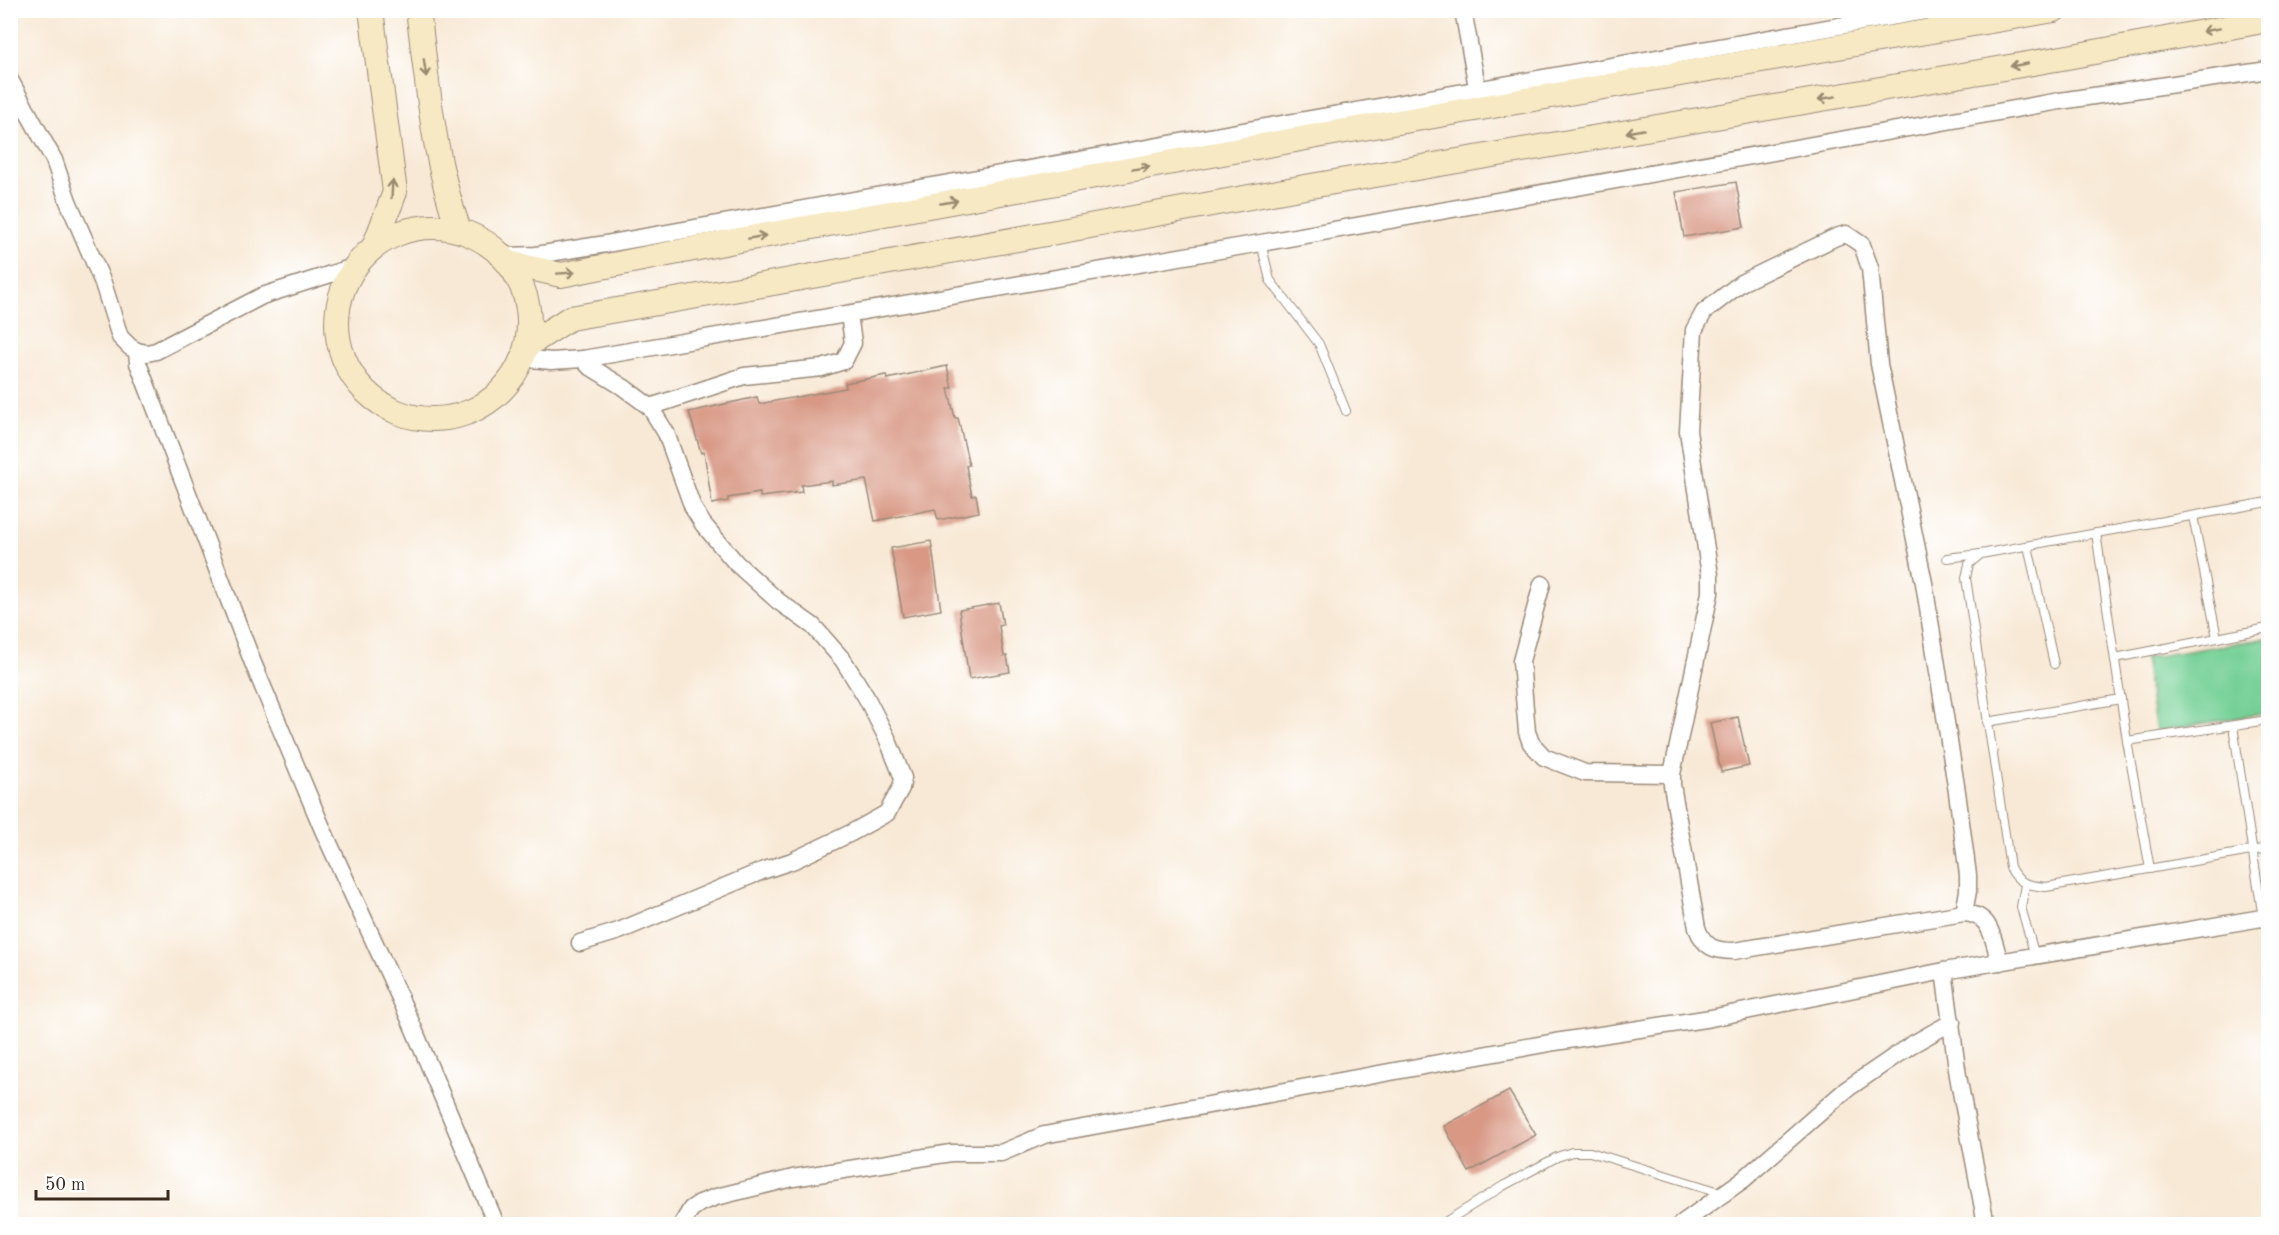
<svg xmlns="http://www.w3.org/2000/svg" width="2279" height="1235" font-family="'Old Standard TT',serif">
  <style>
    .green { fill: #76d096; stroke: #587d5a; stroke-width: 1.5 }
    .building { fill: #d89884 }
    .lines { fill: none; stroke-linecap: round; stroke-linejoin: round }
    .lane-casing { stroke: #9a8a7a; stroke-width: 10 }
    .street-casing { stroke: #9a8a7a; stroke-width: 19 }
    .secondary-casing { stroke: #9a8a7a; stroke-width: 26 }
    .lane { stroke: #fff; stroke-width: 8 }
    .street { stroke: #fff; stroke-width: 16 }
    .secondary { stroke: #f7e9c3; stroke-width: 24 }
    .oneway { stroke: #998a70 }
  </style>
  <rect width="100%" height="100%" fill="#fff"/>
  <filter id="ink" filterUnits="userSpaceOnUse"><feTurbulence type="fractalNoise" baseFrequency=".0167" numOctaves="2"/><feDisplacementMap in="SourceGraphic" scale="12" xChannelSelector="R" yChannelSelector="G"/><feConvolveMatrix kernelMatrix="1 2 1 2 8 2 1 2 1" color-interpolation-filters="sRGB"/></filter>
  <filter id="wash" filterUnits="userSpaceOnUse"><feTurbulence type="fractalNoise" baseFrequency=".008" numOctaves="4" result="noise"/><feDisplacementMap in="SourceGraphic" scale="24" xChannelSelector="R" yChannelSelector="G"/><feGaussianBlur stdDeviation="1.35" result="paint"/><feColorMatrix in="noise" values="0 0 0 0 0 0 0 0 0 0 0 0 0 0 0 0 0 1.4 0 .05"/><feComposite in="paint" operator="in"/></filter>
  <g filter="url(#wash)">
    <rect width="100%" height="100%" fill="#f8e9d6"/>
    <path class="green" d="M2268,638V713L2156,731L2144,658Z"/>
    <g id="blocks">
      <g class="building">
        <path d="M1736,182L1744,227L1684,237L1676,192Z"/>
        <path d="M947,366L952,388H948L955,418H958L969,465L966,466L972,496L976,495L979,512L938,520L935,509L875,521L866,480L832,485V481L801,485L802,492L760,497V493L728,498V501L712,504L704,452L701,453L689,412L757,397L759,404L846,388L845,383L866,379L886,375L887,379Z"/>
        <path d="M931,541L941,610L903,617L891,548Z"/>
        <path d="M999,603L1003,625L999,626L1004,656H1007L1010,672L969,679L959,610Z"/>
        <path d="M1738,717L1749,766L1721,772L1710,723Z"/>
        <path d="M1509,1091L1536,1135L1469,1172L1444,1126Z"/>
      </g>
    </g>
  </g>
  <g filter="url(#ink)">
    <use href="#blocks" fill-opacity="0" stroke="#9a8a7a" stroke-width="1.5"/>
    <g class="lines">
      <defs>
        <g id="lane">
          <path d="M1261,243L1270,280L1319,344L1346,411"/>
          <path d="M2268,502L1981,554L1969,564L1966,578L2010,867C2018,884 2028,885 2046,887L2268,848"/>
          <path d="M2193,516L2217,638"/>
          <path d="M2096,533L2127,741L2150,869"/>
          <path d="M2028,546L2054,664"/>
          <path d="M1947,558L1980,554"/>
          <path d="M2115,658L2268,628"/>
          <path d="M1987,722L2121,699"/>
          <path d="M2233,726L2263,918"/>
          <path d="M2127,741L2268,720"/>
          <path d="M2025,885L2021,907L2035,956"/>
          <path d="M1442,1224L1503,1186L1557,1157L1572,1152H1590L1723,1193"/>
        </g>
        <g id="street">
          <path d="M1463,10L1479,98"/>
          <path d="M10,80L54,160L68,201L103,283L120,337L130,347L137,351L147,353L156,351L262,296L353,267"/>
          <path d="M507,256L536,255L606,244C1048,167 1488,86 1930,10"/>
          <path d="M137,351L138,363L253,663L323,830L410,1020L496,1224"/>
          <path d="M522,358L551,361L583,359L1261,243L2060,101L2268,70"/>
          <path d="M650,407L744,376L822,368L844,361L853,343L849,314"/>
          <path d="M1542,584L1521,661L1527,732L1531,743L1544,757L1585,773L1672,774"/>
          <path d="M1964,913L1968,891V875L1957,792L1924,583L1879,364L1870,268L1862,245L1846,234L1836,237L1741,283L1704,312L1694,330L1688,431L1710,575V593L1672,774V785L1697,928C1704,947 1714,951 1734,951L1964,913C1993,915 1992,939 2000,962"/>
          <path d="M580,943L619,931L762,871L792,861L851,833L887,813L901,788L903,778L887,738L866,697L843,660L813,626L778,601L736,563L703,524L693,508L666,433L650,407L623,387L589,366L583,359"/>
          <path d="M1944,971L1958,1076L1986,1224"/>
          <path d="M682,1224L691,1209L700,1203L716,1197L793,1178L951,1153H1001L1044,1135L1555,1042L1711,1018L1944,971L2268,917"/>
          <path d="M1681,1224L1744,1179L1847,1089L1911,1045L1952,1022"/>
        </g>
        <g id="secondary">
          <path d="M371,10L395,192L375,244"/>
          <path d="M418,10C428,84 433,159 459,230"/>
          <circle cx="433" cy="323" r="96"/>
          <path d="M509,263L561,275L734,241L1328,134L2054,10"/>
          <path d="M528,345L570,318L768,284L1305,187L2062,58L2268,20"/>
        </g>
      </defs>
      <use href="#lane" class="lane-casing"/>
      <use href="#street" class="street-casing"/>
      <use href="#secondary" class="secondary-casing"/>
      <use href="#lane" class="lane"/>
      <use href="#street" class="street"/>
      <use href="#secondary" class="secondary"/>
    </g>
    <defs><path id="oneway-shaft" d="M-6 0H5M1.5-3L5.5 0L1.5 3" fill="none" stroke-width="1.6" stroke-linecap="round" stroke-linejoin="round" transform="scale(1.5)"/></defs>
    <g class="oneway">
      <use href="#oneway-shaft" transform="translate(2211 30) rotate(170)"/>
      <use href="#oneway-shaft" transform="translate(2019 65) rotate(170)"/>
      <use href="#oneway-shaft" transform="translate(425 68) rotate(82)"/>
      <use href="#oneway-shaft" transform="translate(1827 98) rotate(170)"/>
      <use href="#oneway-shaft" transform="translate(1635 131) rotate(170)"/>
      <use href="#oneway-shaft" transform="translate(1141 168) rotate(-10)"/>
      <use href="#oneway-shaft" transform="translate(392 189) rotate(-87)"/>
      <use href="#oneway-shaft" transform="translate(949 202) rotate(-10)"/>
      <use href="#oneway-shaft" transform="translate(757 237) rotate(-10)"/>
      <use href="#oneway-shaft" transform="translate(566 273) rotate(-4)"/>
    </g>
  </g>
  <rect width="2279" height="1235" fill="none" stroke="#fff" stroke-width="36"/>
  <path d="M36 1190v9h132v-9" fill="none" stroke="#3b2a1e" stroke-width="3"/>
  <text x="45" y="1190" font-size="18" fill="#3b2a1e" stroke="#ffffff" stroke-width="4.5" paint-order="stroke">50 m</text>
</svg>
